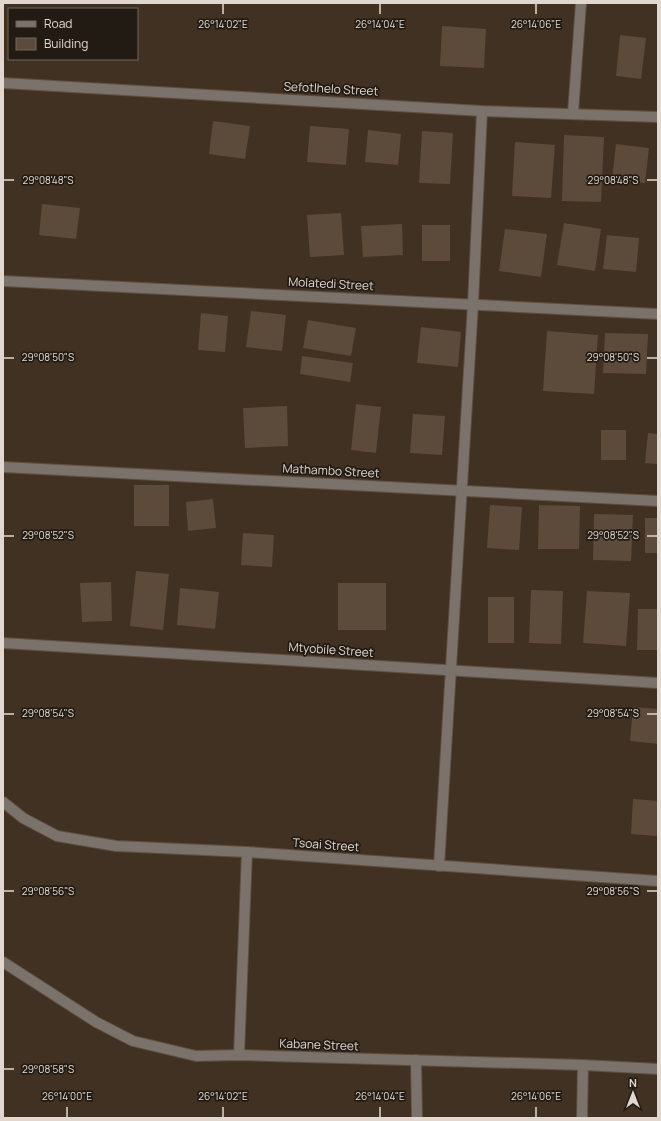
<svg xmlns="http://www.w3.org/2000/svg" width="661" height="1121" font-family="Manrope,sans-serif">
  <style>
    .building { fill: #5c4b3b }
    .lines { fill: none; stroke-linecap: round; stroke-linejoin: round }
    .minor-casing { stroke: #5e4f41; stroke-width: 12 }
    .minor { stroke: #7a726b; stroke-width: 10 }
    .ticks { fill: none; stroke: #e1d7ce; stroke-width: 1.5 }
    .labels { text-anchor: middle; stroke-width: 3.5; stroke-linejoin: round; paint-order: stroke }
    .street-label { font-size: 12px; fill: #e1d7ce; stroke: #221b14 }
    .ticks-label { font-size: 10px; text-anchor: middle; fill: #e1d7ce; stroke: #221b14; stroke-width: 3.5; stroke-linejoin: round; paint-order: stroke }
  </style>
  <rect width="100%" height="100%" fill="#413122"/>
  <g class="building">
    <path d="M442,26L486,29L484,68L440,66Z"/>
    <path d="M620,35L646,38L641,79L616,76Z"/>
    <path d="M213,121L250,126L245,159L209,154Z"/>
    <path d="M310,126L349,129L346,165L307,162Z"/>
    <path d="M368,130L401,134L398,165L365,162Z"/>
    <path d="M422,131L453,133L450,184L419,183Z"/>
    <path d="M564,135L604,137L601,202L562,201Z"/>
    <path d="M515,142L555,145L551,198L512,196Z"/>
    <path d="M616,144L649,148L645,183L612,180Z"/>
    <path d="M42,204L80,208L76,239L39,235Z"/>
    <path d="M341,213L344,255L310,257L307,215Z"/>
    <path d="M564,223L601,229L595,271L557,265Z"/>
    <path d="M402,224L403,255L363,257L361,226Z"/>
    <rect x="422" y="225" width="28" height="36"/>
    <path d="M505,229L547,234L541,277L499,271Z"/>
    <path d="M607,235L639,238L636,272L603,269Z"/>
    <path d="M251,311L286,315L282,351L246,347Z"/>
    <path d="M201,313L228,316L225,352L198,350Z"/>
    <path d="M308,320L356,328L351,356L303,348Z"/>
    <path d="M421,327L461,332L458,367L417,363Z"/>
    <path d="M547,331L598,335L594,394L543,391Z"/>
    <path d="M605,333L648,334L646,374L603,373Z"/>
    <path d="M302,356L353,363L350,382L300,374Z"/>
    <path d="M356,404L381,407L376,453L351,450Z"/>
    <path d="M287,406L288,446L245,448L243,408Z"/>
    <path d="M413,414L445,416L442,455L410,453Z"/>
    <rect x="601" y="430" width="25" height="30"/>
    <path d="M648,433L658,434V464L645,463Z"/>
    <rect x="134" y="485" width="35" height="41"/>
    <path d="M213,499L216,528L188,531L186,502Z"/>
    <path d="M490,505L522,507L519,550L487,548Z"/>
    <path d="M539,505L580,506L579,549H538Z"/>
    <path d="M594,514L633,515L631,561L593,560Z"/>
    <rect x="645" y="518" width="13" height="35"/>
    <path d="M243,533L274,535L272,567L241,565Z"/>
    <path d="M136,571L169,574L163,630L130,626Z"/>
    <path d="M111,582L112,621L82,622L80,583Z"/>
    <rect x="338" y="583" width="48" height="47"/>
    <path d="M180,588L219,592L215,629L177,625Z"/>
    <path d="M531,590L563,591L561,644L529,643Z"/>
    <path d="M587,591L630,593L626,646L583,643Z"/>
    <rect x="488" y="597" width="26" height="46"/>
    <path d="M638,609H658V650H637Z"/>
    <path d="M633,707L658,709V744L630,741Z"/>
    <path d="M633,799L658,801V836L631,834Z"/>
  </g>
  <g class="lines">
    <defs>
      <g id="minor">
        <path d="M3,83L482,111L658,117"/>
        <path d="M573,113L581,3"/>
        <path d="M3,281L658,314"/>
        <path d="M3,467L658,501"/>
        <path d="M3,643L658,683"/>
        <path d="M3,802L23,818L57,836L116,846L247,852L658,881"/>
        <path d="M439,866L473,304L482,111"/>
        <path d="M3,962L96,1022L133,1041L196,1056L239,1055L583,1065L658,1069"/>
        <path d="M239,1055L247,852"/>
        <path d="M416,1060L417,1118"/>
        <path d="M582,1118L583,1065"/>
      </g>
    </defs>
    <use href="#minor" class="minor-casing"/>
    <use href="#minor" class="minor"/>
  </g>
  <path class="ticks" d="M223,4V14M380,4V14M536,4V14M4,180H14M647,180H657M4,358H14M647,358H657M4,536H14M647,536H657M4,714H14M647,714H657M4,891H14M647,891H657M4,1069H14M67,1107V1117M223,1107V1117M380,1107V1117M536,1107V1117"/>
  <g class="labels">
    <g class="street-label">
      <text transform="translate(331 89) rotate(3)" y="4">Sefotlhelo Street</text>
      <text transform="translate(331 284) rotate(3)" y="4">Molatedi Street</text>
      <text transform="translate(331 471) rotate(3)" y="4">Mathambo Street</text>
      <text transform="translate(331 650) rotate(4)" y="4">Mtyobile Street</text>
      <text transform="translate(326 845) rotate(4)" y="4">Tsoai Street</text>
      <text transform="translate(319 1045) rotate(2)" y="4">Kabane Street</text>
    </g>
  </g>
  <g class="ticks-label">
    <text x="223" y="28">26°14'02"E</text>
    <text x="380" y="28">26°14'04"E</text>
    <text x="536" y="28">26°14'06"E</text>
    <text x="48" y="184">29°08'48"S</text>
    <text x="613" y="184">29°08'48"S</text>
    <text x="48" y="361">29°08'50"S</text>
    <text x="613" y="361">29°08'50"S</text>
    <text x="48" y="539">29°08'52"S</text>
    <text x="613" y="539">29°08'52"S</text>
    <text x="48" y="717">29°08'54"S</text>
    <text x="613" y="717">29°08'54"S</text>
    <text x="48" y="895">29°08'56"S</text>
    <text x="613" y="895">29°08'56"S</text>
    <text x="48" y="1073">29°08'58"S</text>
    <text x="67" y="1100">26°14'00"E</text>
    <text x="223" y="1100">26°14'02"E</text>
    <text x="380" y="1100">26°14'04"E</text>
    <text x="536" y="1100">26°14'06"E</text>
  </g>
  <rect width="661" height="1121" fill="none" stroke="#e1d7ce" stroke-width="8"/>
  <rect x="8" y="8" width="130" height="52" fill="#221b14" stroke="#6e665e"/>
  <rect x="16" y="21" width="20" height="6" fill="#7a726b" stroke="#6e665e"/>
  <text x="44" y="28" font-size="12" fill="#e1d7ce">Road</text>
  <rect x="16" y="38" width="20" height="12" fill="#5c4b3b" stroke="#6e665e"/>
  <text x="44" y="48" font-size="12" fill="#e1d7ce">Building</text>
  <g transform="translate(633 1093)" stroke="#221b14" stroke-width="3" paint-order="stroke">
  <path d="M0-3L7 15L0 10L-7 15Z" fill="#e1d7ce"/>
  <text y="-6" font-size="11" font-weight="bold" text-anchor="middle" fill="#e1d7ce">N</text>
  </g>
</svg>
